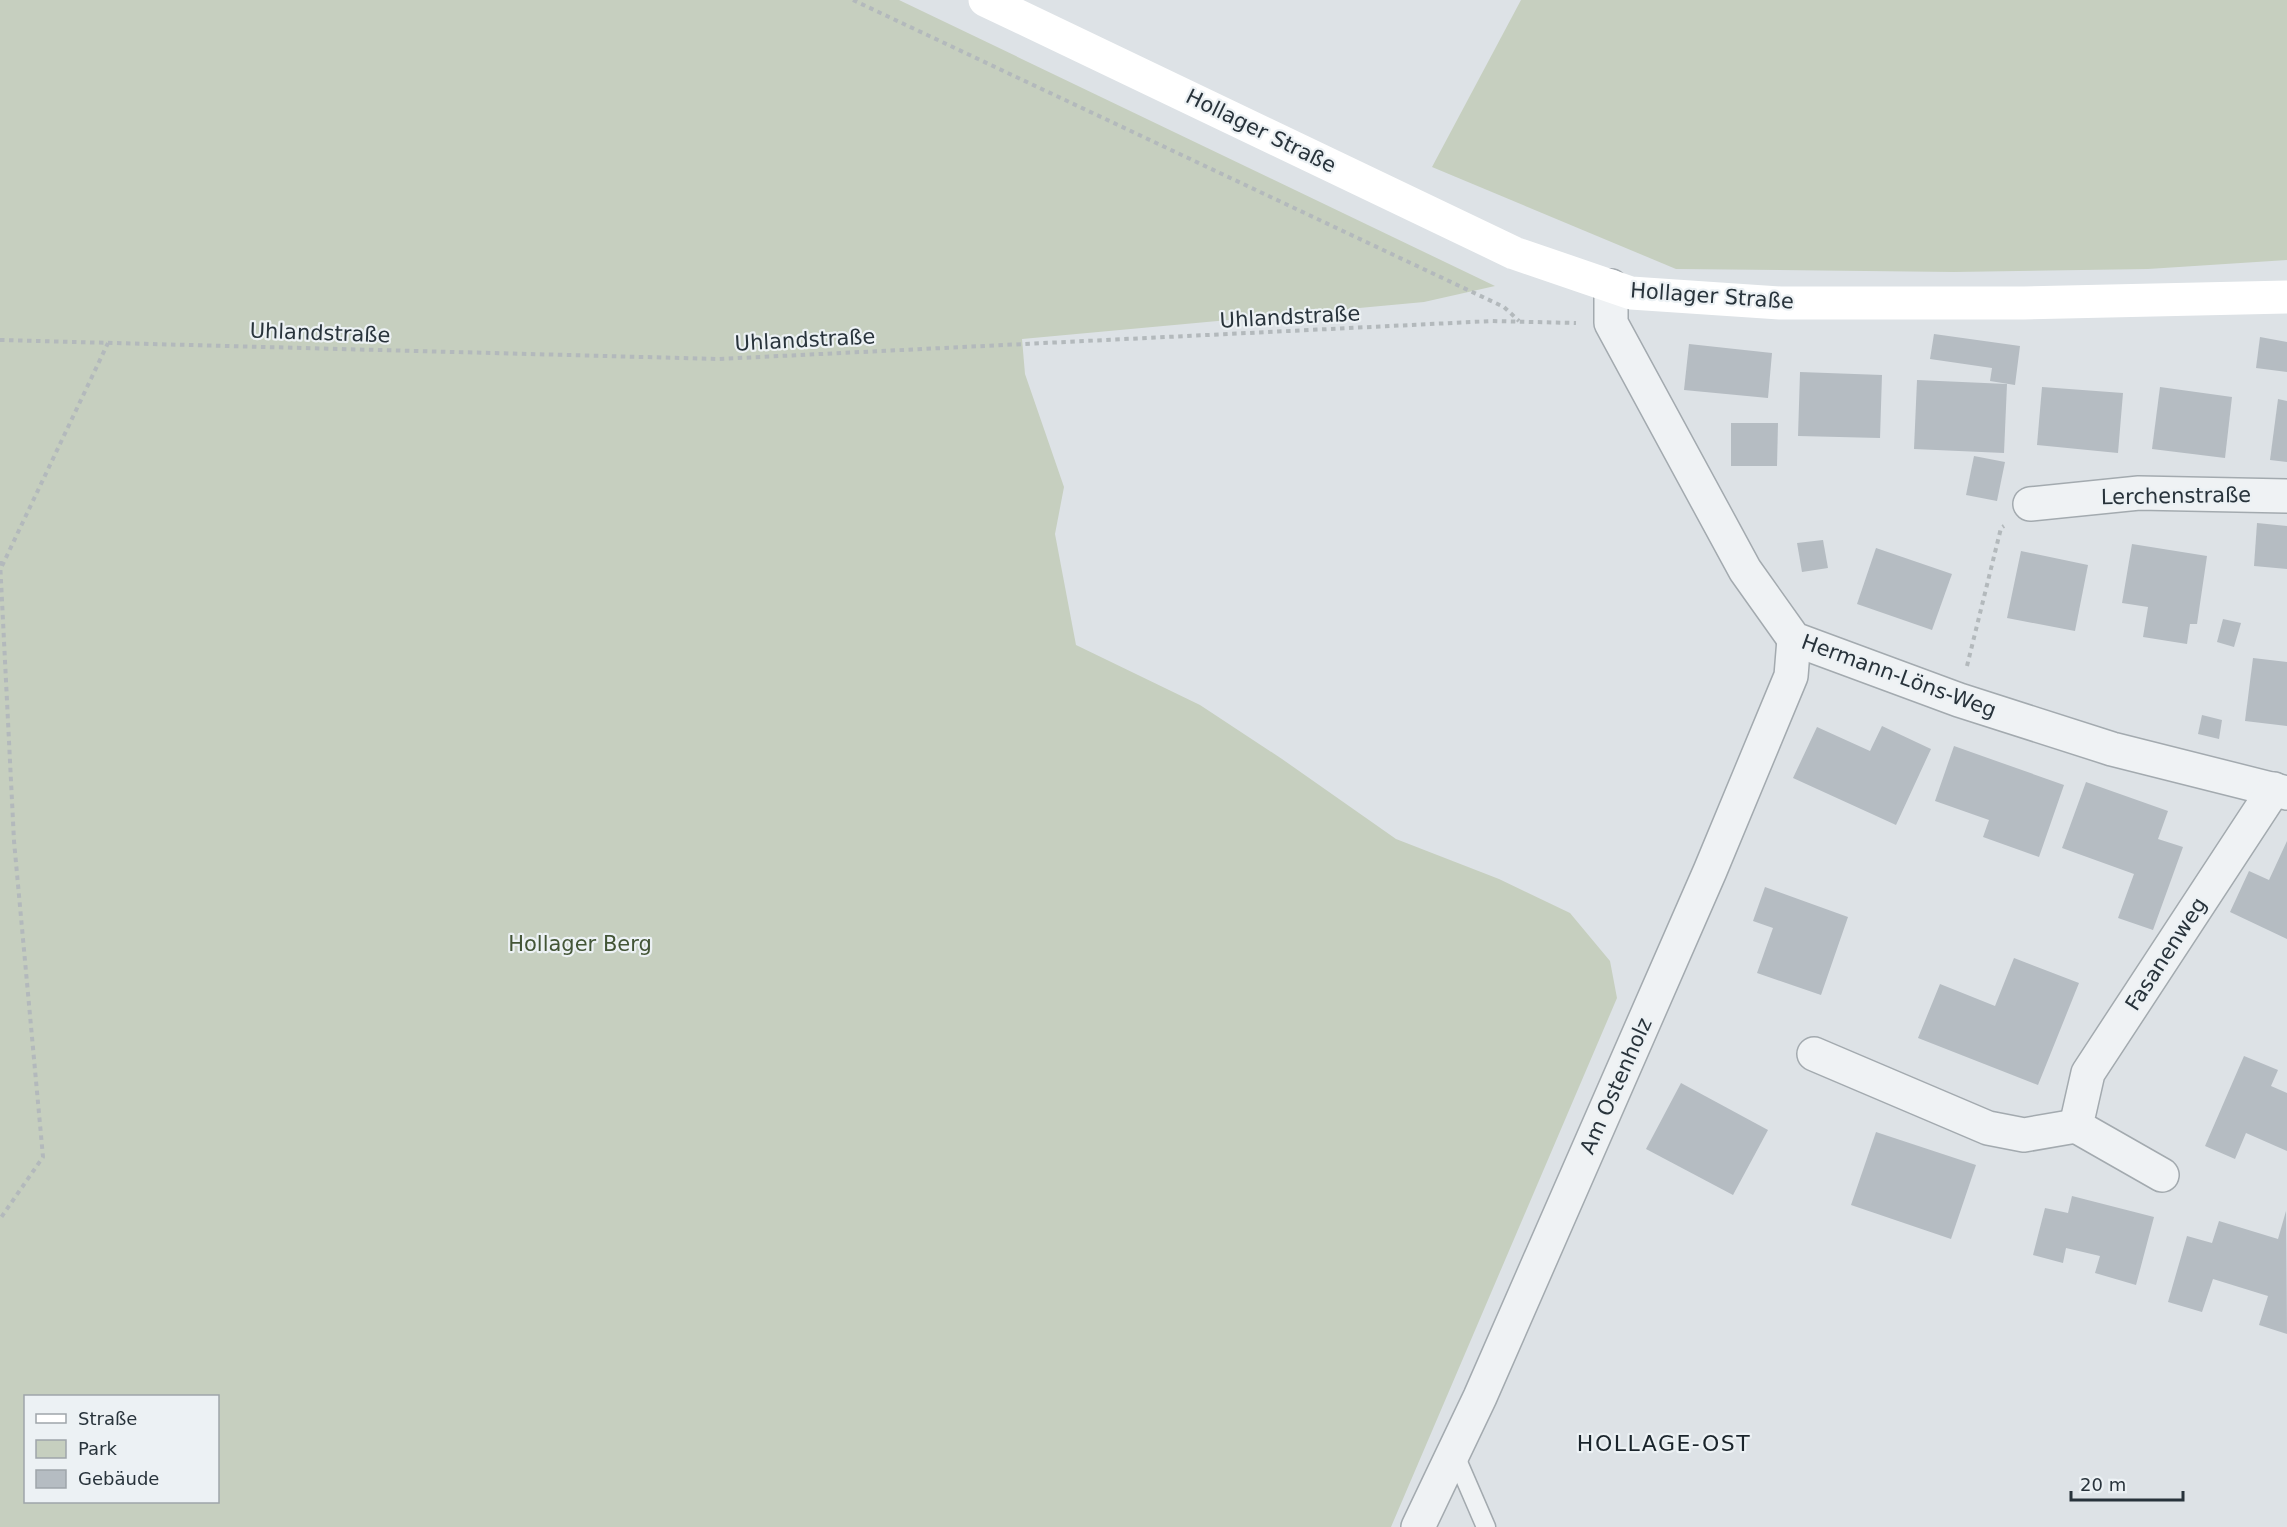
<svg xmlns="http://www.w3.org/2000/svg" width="2287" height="1527" font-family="'DejaVu Sans',sans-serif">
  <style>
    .green { fill: #c6cfbf; fill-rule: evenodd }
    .building { fill: #b5bcc2 }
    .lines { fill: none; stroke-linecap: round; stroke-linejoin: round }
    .service-casing { stroke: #a3aaaf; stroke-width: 21 }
    .minor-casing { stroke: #a3aaaf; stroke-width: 36 }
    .path { stroke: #b3b9bc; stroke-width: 4; stroke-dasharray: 4.5 4.5; stroke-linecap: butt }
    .service { stroke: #eff2f4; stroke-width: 18 }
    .minor { stroke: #eff2f4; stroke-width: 33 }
    .secondary { stroke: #fff; stroke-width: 33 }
    .labels { text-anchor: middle; stroke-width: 4.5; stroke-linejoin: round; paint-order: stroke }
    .street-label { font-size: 21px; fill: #28333b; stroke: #ecf1f4 }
    .park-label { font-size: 21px; fill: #435536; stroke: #ecf1f4 }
    .neighbourhood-label { font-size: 22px; letter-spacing: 1.5px; fill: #1a242b; stroke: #ecf1f4 }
  </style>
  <rect width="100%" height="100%" fill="#dde2e6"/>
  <g class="green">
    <path d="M0,0H899L1495,286L1424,302L1022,339L1025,374L1064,487L1055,534L1076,645L1200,705L1282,759L1396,839L1499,879L1570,913L1610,961L1617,998L1391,1527H0ZM218,1396V1502H26V1396Z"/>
    <path d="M1521,0H2287V260L2148,269L1954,272L1676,269L1432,167Z"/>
  </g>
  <g class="building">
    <path d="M1934,334L2020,346L2015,385L1990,381L1992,368L1930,359Z"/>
    <path d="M2260,337L2287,342V372L2256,368Z"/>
    <path d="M1689,344L1772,353L1768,398L1684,390Z"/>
    <path d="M1800,372L1882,375L1880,438L1798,436Z"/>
    <path d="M1917,380L2007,384L2004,453L1914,449Z"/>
    <path d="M2042,387L2123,393L2118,453L2037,445Z"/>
    <path d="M2160,387L2232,397L2225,458L2152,449Z"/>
    <path d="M2278,399L2287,401V462L2270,460Z"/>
    <path d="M1731,423H1778L1777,466H1731Z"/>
    <path d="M1974,456L2005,462L1997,501L1966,495Z"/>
    <path d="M2257,523L2287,526V569L2254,566Z"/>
    <path d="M1823,540L1828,568L1802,572L1797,543Z"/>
    <path d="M2132,544L2207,556L2197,624H2190L2187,644L2143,637L2148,607L2122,603Z"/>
    <path d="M1876,548L1952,574L1932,630L1857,604Z"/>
    <path d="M2021,551L2088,565L2075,631L2007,618Z"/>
    <path d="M2223,619L2241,623L2234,647L2217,642Z"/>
    <path d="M2253,658L2287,662V726L2245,721Z"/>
    <path d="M2202,715L2222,720L2219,739L2198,734Z"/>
    <path d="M1882,726L1931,749L1896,825L1793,778L1817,727L1870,751Z"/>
    <path d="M1954,746L2064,785L2039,857L1983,837L1989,820L1935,801Z"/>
    <path d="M2086,782L2168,811L2158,839L2183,847L2153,930L2118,918L2134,874L2062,848Z"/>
    <path d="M2287,841V939L2230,912L2249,871L2269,880Z"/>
    <path d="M1765,887L1848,917L1821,995L1757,973L1773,928L1753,921Z"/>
    <path d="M2014,958L2079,983L2038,1085L1918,1038L1940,984L1995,1006Z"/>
    <path d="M2244,1056L2278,1070L2271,1086L2287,1093V1151L2246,1133L2235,1159L2205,1146Z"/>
    <path d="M1681,1083L1768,1130L1733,1195L1646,1149Z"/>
    <path d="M1876,1132L1976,1165L1951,1239L1851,1205Z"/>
    <path d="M2072,1196L2154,1217L2136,1285L2095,1273L2100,1256L2066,1248L2063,1263L2033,1255L2045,1208L2068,1213Z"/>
    <path d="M2286,1211L2287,1334L2259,1325L2268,1296L2213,1279L2202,1312L2168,1302L2187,1236L2212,1243L2219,1221L2278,1239Z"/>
  </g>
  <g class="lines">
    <defs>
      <path id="service" d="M1454,1453L1486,1527"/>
      <g id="minor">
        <path d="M1611,286V323L1745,570L1794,639L1959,700L2112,749L2287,793"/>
        <path d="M2030,504L2139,493L2287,496"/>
        <path d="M1814,1054L1988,1128L2024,1135L2076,1126"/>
        <path d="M2162,1175L2076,1126L2088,1073L2274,789"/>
        <path d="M1418,1527L1480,1397L1710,871L1791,676L1794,639"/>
      </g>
    </defs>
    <use href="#service" class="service-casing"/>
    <use href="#minor" class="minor-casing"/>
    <g class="path">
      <path d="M853,0L1504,307L1519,321"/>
      <path d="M0,340L719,359L1492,321L1576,323"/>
      <path d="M0,561L14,841L43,1157L0,1219"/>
      <path d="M2,566L108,343"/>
      <path d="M1967,666L2001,528L2004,526"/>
    </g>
    <use href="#service" class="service"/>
    <use href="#minor" class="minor"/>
    <path class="secondary" d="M985,0L1514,253L1631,293L1780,303H2024L2287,297"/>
  </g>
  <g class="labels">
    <g class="street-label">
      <text transform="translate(1261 131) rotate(26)" y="7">Hollager Straße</text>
      <text transform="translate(1712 296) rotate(4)" y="7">Hollager Straße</text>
      <text transform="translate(1290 317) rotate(-3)" y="7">Uhlandstraße</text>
      <text transform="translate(320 333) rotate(2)" y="7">Uhlandstraße</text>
      <text transform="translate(805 340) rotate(-3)" y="7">Uhlandstraße</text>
      <text transform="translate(2176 496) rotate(-1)" y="7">Lerchenstraße</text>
      <text transform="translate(1899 676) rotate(20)" y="7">Hermann-Löns-Weg</text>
      <text transform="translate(2166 954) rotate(-57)" y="7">Fasanenweg</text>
      <text transform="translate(1616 1086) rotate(-66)" y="7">Am Ostenholz</text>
    </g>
    <g class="park-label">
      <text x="580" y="951">Hollager Berg</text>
    </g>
    <g class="neighbourhood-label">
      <text x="1664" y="1451">HOLLAGE-OST</text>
    </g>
  </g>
  <rect x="24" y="1395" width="195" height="108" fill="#ecf1f4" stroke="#9ea5aa" stroke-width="1.5"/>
  <rect x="36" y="1414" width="30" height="9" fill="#ffffff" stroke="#9ea5aa" stroke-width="1.5"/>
  <text x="78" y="1425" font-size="18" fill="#28333b">Straße</text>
  <rect x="36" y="1440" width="30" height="18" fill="#c6cfbf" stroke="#9ea5aa" stroke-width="1.5"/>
  <text x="78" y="1455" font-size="18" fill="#28333b">Park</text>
  <rect x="36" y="1470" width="30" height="18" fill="#b5bcc2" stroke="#9ea5aa" stroke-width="1.5"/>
  <text x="78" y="1485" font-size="18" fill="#28333b">Gebäude</text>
  <path d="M2071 1491v9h112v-9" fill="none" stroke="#28333b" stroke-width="3"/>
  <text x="2080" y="1491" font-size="18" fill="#28333b" stroke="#ecf1f4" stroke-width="4.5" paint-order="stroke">20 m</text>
</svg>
